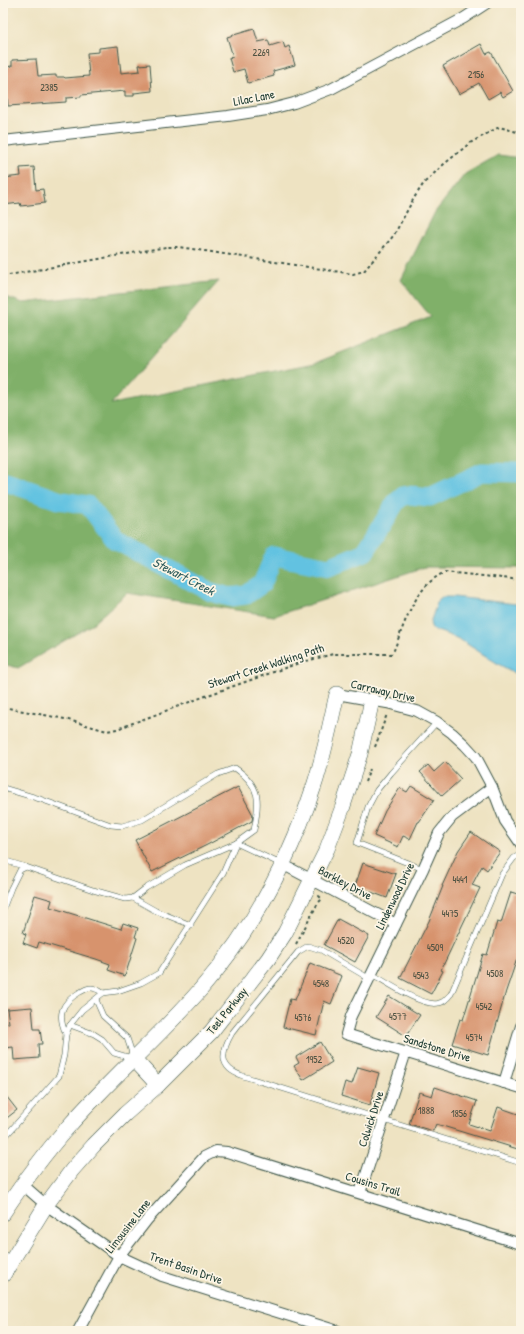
<svg xmlns="http://www.w3.org/2000/svg" width="524" height="1334" font-family="'Patrick Hand',sans-serif">
  <style>
    .forest { fill: #80b069; stroke: #50764e }
    .water { fill: #62c2e1; stroke: #40808a }
    .lines { fill: none; stroke-linecap: round; stroke-linejoin: round }
    .river { stroke: #62c2e1; stroke-width: 19 }
    .building { fill: #d7936d }
    .lane-casing { stroke: #3e5649; stroke-width: 6 }
    .street-casing { stroke: #3e5649; stroke-width: 12 }
    .secondary-casing { stroke: #3e5649; stroke-width: 16 }
    .path { stroke: #3e5649; stroke-width: 2; stroke-dasharray: 3 3; stroke-linecap: butt }
    .lane { stroke: #fff; stroke-width: 5 }
    .street { stroke: #fff; stroke-width: 10 }
    .secondary { stroke: #fff; stroke-width: 15 }
    .labels { text-anchor: middle; stroke-width: 3.5; stroke-linejoin: round; paint-order: stroke }
    .number-label { font-size: 10px; fill: #4d5242 }
    .street-label { font-size: 12px; fill: #1f3d34; stroke: #fcf5e5 }
    .water-label { font-size: 13px; font-style: italic; fill: #305e5f; stroke: #fcf5e5 }
  </style>
  <rect width="100%" height="100%" fill="#fcf5e5"/>
  <filter id="ink" filterUnits="userSpaceOnUse"><feTurbulence type="fractalNoise" baseFrequency=".025" numOctaves="2"/><feDisplacementMap in="SourceGraphic" scale="8" xChannelSelector="R" yChannelSelector="G"/><feConvolveMatrix kernelMatrix="1 2 1 2 8 2 1 2 1" color-interpolation-filters="sRGB"/></filter>
  <filter id="wash" filterUnits="userSpaceOnUse"><feTurbulence type="fractalNoise" baseFrequency=".012" numOctaves="4" result="noise"/><feDisplacementMap in="SourceGraphic" scale="16" xChannelSelector="R" yChannelSelector="G"/><feGaussianBlur stdDeviation="0.9" result="paint"/><feColorMatrix in="noise" values="0 0 0 0 0 0 0 0 0 0 0 0 0 0 0 0 0 1.4 0 .05"/><feComposite in="paint" operator="in"/></filter>
  <g filter="url(#wash)">
    <rect width="100%" height="100%" fill="#eee3c2"/>
    <path class="forest" d="M498,155L521,158V568L425,567L274,616L127,593L91,625L18,668L3,664V296L23,303L219,281L111,404L315,363L431,317L401,280L435,212L465,174Z"/>
    <path class="water" d="M442,597H454L516,604L521,606V676L500,665L459,639L432,629L430,623L438,600Z"/>
    <g class="lines">
      <path class="river" d="M3,481L58,500L88,505L115,540L211,592L230,597L246,595L262,584L274,556L329,567L365,552L396,502L402,496L410,495L430,497L482,472L521,473"/>
    </g>
    <g id="blocks">
      <g class="building">
        <path d="M254,29L258,42L268,40L270,46L283,42L285,48L289,46L295,65L273,71L274,76L248,83L244,69L233,72L229,58L233,57L227,37Z"/>
        <path d="M481,44L486,54L491,52L513,91L503,97L500,92L488,99L479,83L459,94L443,66Z"/>
        <path d="M118,46L121,73L140,71L139,65L150,64L152,91L134,93V96H125V91L81,95V97L66,98V102L8,106L5,67L12,66V60L36,59L38,76L56,75V77H64L65,78L89,76L87,53L99,52V48Z"/>
        <path d="M34,167L36,190L43,189L45,203L21,206L20,203L3,205V178L21,176L20,168Z"/>
        <path d="M445,762L461,779L442,796L420,772L428,765L434,772Z"/>
        <path d="M411,786L434,800L419,822H418L410,839L403,836L398,847L374,836L385,811L400,788L407,792Z"/>
        <path d="M238,787L253,815L252,821L207,845L152,872L135,840Z"/>
        <path d="M471,832L500,852L487,870L482,866L472,885L480,888L441,970L443,971L431,994L400,978L429,921L443,886H442L458,851Z"/>
        <path d="M363,863L396,874L387,898L355,886Z"/>
        <path d="M511,892L521,895V960L517,959L506,991L488,1055L452,1044L460,1019L463,1020L483,954L487,955L497,922L501,923Z"/>
        <path d="M35,895L52,900L50,907L121,929L123,923L138,928L135,937L137,938L125,976L108,970L110,964L96,959L39,942L37,948L23,943L26,934L23,933Z"/>
        <path d="M338,919L369,936L355,962L324,945Z"/>
        <path d="M310,963L342,976L331,1004L324,1001L316,1035L283,1027L290,999L295,1000Z"/>
        <path d="M389,996L420,1015L406,1036L376,1017Z"/>
        <path d="M32,1007L34,1029H40L42,1044H38L39,1058L14,1060L13,1047L5,1048L4,1037H3V1024L9,1023L7,1009Z"/>
        <path d="M320,1042L332,1062L303,1080L294,1066L299,1063L296,1057Z"/>
        <path d="M358,1067L379,1073L370,1105L341,1096L345,1082L352,1084Z"/>
        <path d="M435,1087L477,1101L469,1124L490,1131L498,1107L521,1115V1150L436,1124L433,1131L409,1124L419,1092L432,1096Z"/>
        <path d="M3,1092L17,1110L3,1121Z"/>
      </g>
    </g>
  </g>
  <g filter="url(#ink)">
    <use href="#blocks" fill-opacity="0" stroke="#3e5649" stroke-width="1"/>
    <g class="lines">
      <defs>
        <g id="lane">
          <path d="M3,788L40,799L111,825L122,826L142,820L218,774L235,768C261,786 260,801 254,830L236,843L185,865L146,888L133,898L125,899L93,890L26,867L20,870L11,888L3,909"/>
          <path d="M3,860L26,867"/>
          <path d="M423,869L357,843L368,807L377,790L391,773L437,722"/>
          <path d="M133,898L156,911L191,925"/>
          <path d="M372,974C386,982 424,1008 439,1003C445,1002 447,998 451,994L502,874L514,858L521,854"/>
          <path d="M370,979L321,950L308,946L298,952L232,1033C221,1052 218,1068 243,1076L521,1163"/>
          <path d="M96,1000L103,1016L127,1038L133,1056"/>
          <path d="M70,1025L94,1034L102,1039L114,1053L131,1058"/>
          <path d="M66,1034C57,1015 61,1003 80,992C83,991 88,987 91,988C95,988 100,991 103,993"/>
          <path d="M3,1139L59,1076L64,1055L66,1034L70,1025L82,1010L103,993L118,991L141,983L159,973L223,873L236,843L281,864"/>
        </g>
        <g id="street">
          <path d="M3,141L228,116L267,110L294,103L331,89L464,18L487,3"/>
          <path d="M337,694L387,703L417,711L437,722L452,733L465,745L476,757L492,787L505,821L521,844"/>
          <path d="M492,787L452,817L439,833L423,869L351,1016L346,1034L521,1088"/>
          <path d="M282,864L396,924"/>
          <path d="M504,1083L521,1026"/>
          <path d="M22,1184L46,1205L119,1256L162,1276L338,1331"/>
          <path d="M360,1193L406,1052"/>
          <path d="M78,1331L119,1256L147,1220L204,1157L216,1151L227,1152L521,1244"/>
        </g>
        <g id="secondary">
          <path d="M134,1059L158,1085"/>
          <path d="M3,1213C23,1183 44,1154 68,1127C110,1079 159,1037 201,989C252,930 290,859 314,786C324,756 330,724 337,694"/>
          <path d="M3,1275L46,1205L72,1170L94,1145L125,1114L158,1085L211,1032L268,959L285,933L327,849L342,809L360,754L372,700"/>
        </g>
      </defs>
      <use href="#lane" class="lane-casing"/>
      <use href="#street" class="street-casing"/>
      <use href="#secondary" class="secondary-casing"/>
      <g class="path">
        <path d="M3,276L166,247H179L353,274L364,271L394,235L414,198L424,183L443,165L470,143L499,127L521,133"/>
        <path d="M3,707L65,719L107,731L117,729L211,694L299,663L333,654H391L394,650C405,622 415,586 445,572L521,580"/>
        <path d="M375,747L387,714"/>
        <path d="M365,782L370,769"/>
        <path d="M296,944L318,903L322,899L319,896L320,894"/>
      </g>
      <use href="#lane" class="lane"/>
      <use href="#street" class="street"/>
      <use href="#secondary" class="secondary"/>
    </g>
  </g>
  <g class="labels">
    <g class="number-label">
      <text x="261" y="56">2269</text>
      <text x="476" y="78">2156</text>
      <text x="49" y="91">2385</text>
      <text x="460" y="883">4441</text>
      <text x="450" y="917">4475</text>
      <text x="346" y="944">4520</text>
      <text x="435" y="951">4509</text>
      <text x="495" y="977">4508</text>
      <text x="421" y="979">4543</text>
      <text x="321" y="987">4548</text>
      <text x="484" y="1010">4542</text>
      <text x="398" y="1020">4577</text>
      <text x="303" y="1021">4576</text>
      <text x="474" y="1041">4574</text>
      <text x="314" y="1063">1952</text>
      <text x="426" y="1114">1888</text>
      <text x="459" y="1117">1856</text>
    </g>
    <g class="street-label">
      <text transform="translate(254 98) rotate(-11)" y="4">Lilac Lane</text>
      <text transform="translate(266 666) rotate(-18)" y="4">Stewart Creek Walking Path</text>
      <text transform="translate(383 691) rotate(13)" y="4">Carraway Drive</text>
      <text transform="translate(345 883) rotate(28)" y="4">Barkley Drive</text>
      <text transform="translate(395 896) rotate(-64)" y="4">Lindenwood Drive</text>
      <text transform="translate(227 1011) rotate(-51)" y="4">Teel Parkway</text>
      <text transform="translate(437 1048) rotate(17)" y="4">Sandstone Drive</text>
      <text transform="translate(371 1119) rotate(-72)" y="4">Colwick Drive</text>
      <text transform="translate(373 1184) rotate(17)" y="4">Cousins Trail</text>
      <text transform="translate(128 1226) rotate(-52)" y="4">Limousine Lane</text>
      <text transform="translate(186 1268) rotate(19)" y="4">Trent Basin Drive</text>
    </g>
    <g class="water-label">
      <text transform="translate(184 576) rotate(27)" y="5">Stewart Creek</text>
    </g>
  </g>
  <rect width="524" height="1334" fill="none" stroke="#fcf5e5" stroke-width="16"/>
</svg>
